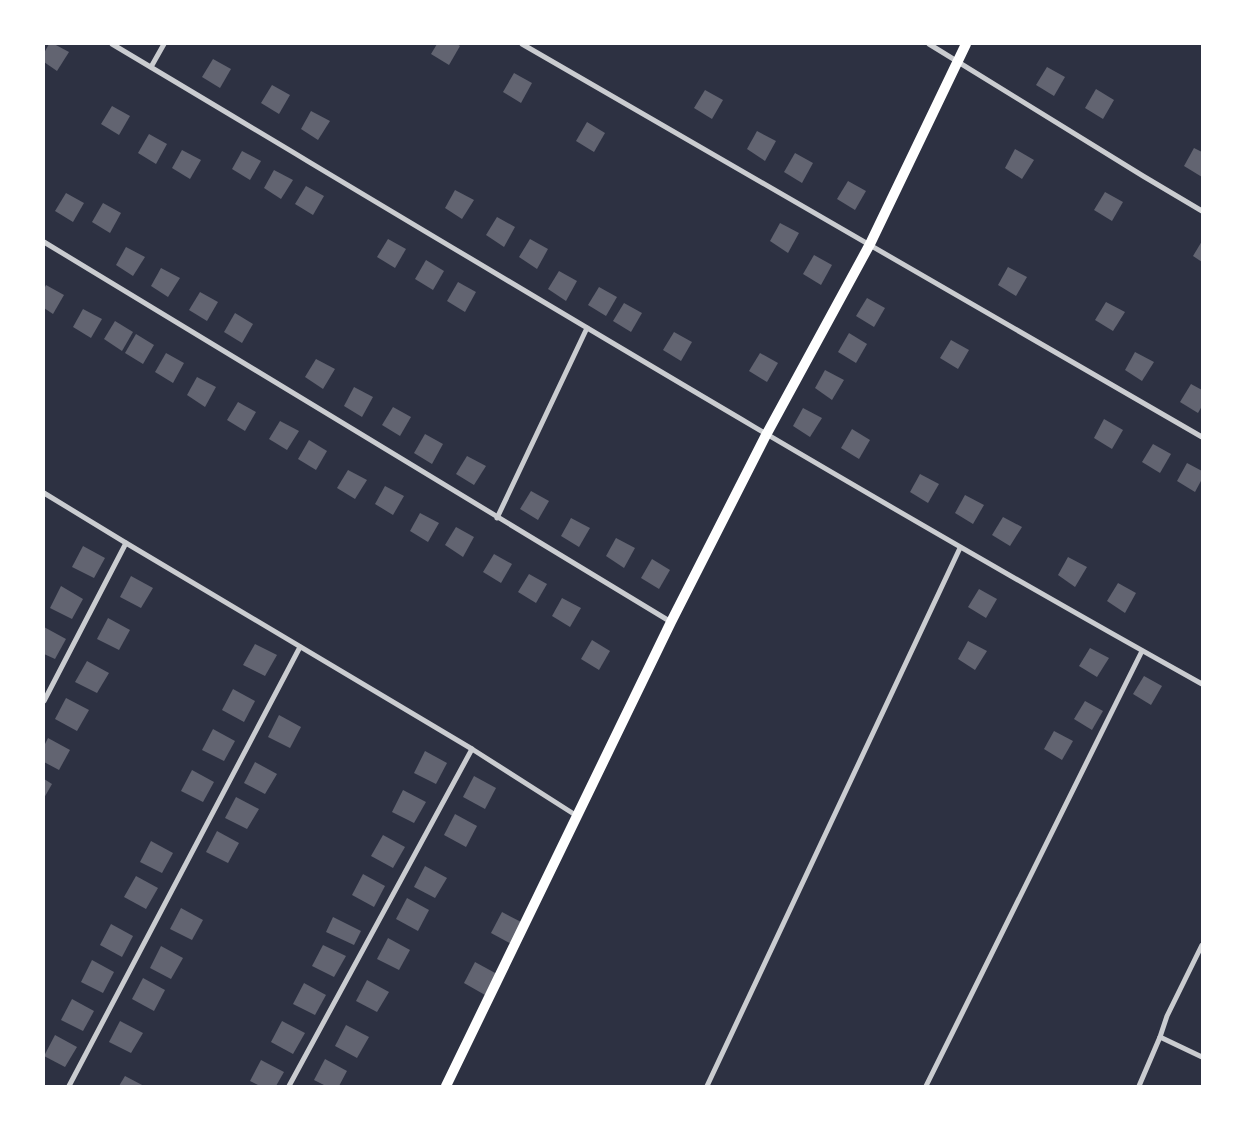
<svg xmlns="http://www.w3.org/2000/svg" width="1246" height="1130" font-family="Mulish,sans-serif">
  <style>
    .building { fill: #626471 }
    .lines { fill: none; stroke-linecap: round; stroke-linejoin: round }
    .minor { stroke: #caccd0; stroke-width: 5 }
    .secondary { stroke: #fff; stroke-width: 10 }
  </style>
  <rect width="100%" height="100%" fill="#2d3142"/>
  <g class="building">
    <path d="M49,44H54L69,52L57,71L44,62V53Z"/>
    <path d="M437,44H457L460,46L449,65L431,54Z"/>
    <path d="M213,59L231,69L220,88L202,77Z"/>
    <path d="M1047,67L1065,77L1054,96L1036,85Z"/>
    <path d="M514,73L532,83L521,103L503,92Z"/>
    <path d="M272,85L290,95L279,114L261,103Z"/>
    <path d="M1096,89L1114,100L1103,119L1085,108Z"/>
    <path d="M705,90L723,100L712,119L694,108Z"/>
    <path d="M112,106L130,116L119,135L101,124Z"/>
    <path d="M311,111L330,121L318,140L301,129Z"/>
    <path d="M587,122L605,133L594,152L576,141Z"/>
    <path d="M757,131L776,141L765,161L747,149Z"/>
    <path d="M149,134L167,144L156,164L138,153Z"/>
    <path d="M1194,148L1202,152V177L1184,166Z"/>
    <path d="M1015,149L1034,160L1022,179L1005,168Z"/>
    <path d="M182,150L201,160L190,179L172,168Z"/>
    <path d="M242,151L261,161L250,180L232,169Z"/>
    <path d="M795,153L813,163L802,183L784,172Z"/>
    <path d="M274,170L293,180L281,199L264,188Z"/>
    <path d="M848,181L866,191L855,210L837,199Z"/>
    <path d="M306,186L324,196L313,215L295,204Z"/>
    <path d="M455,190L474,200L462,219L445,208Z"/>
    <path d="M1105,192L1123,202L1112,221L1094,210Z"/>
    <path d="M66,193L84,203L73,222L55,211Z"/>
    <path d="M103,203L121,213L110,233L92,222Z"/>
    <path d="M497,217L515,227L504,247L486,235Z"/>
    <path d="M780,223L799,233L788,253L770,241Z"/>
    <path d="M388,239L406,249L395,268L377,257Z"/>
    <path d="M530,239L548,249L537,269L519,257Z"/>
    <path d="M1202,241V262L1193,256Z"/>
    <path d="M126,247L145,257L133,276L116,265Z"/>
    <path d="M814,255L832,265L821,285L803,274Z"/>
    <path d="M426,260L444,271L433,290L415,279Z"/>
    <path d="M1008,267L1027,277L1016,296L998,285Z"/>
    <path d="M161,268L180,278L168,297L151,286Z"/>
    <path d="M559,271L577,281L566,301L548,289Z"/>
    <path d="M458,282L476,292L465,312L447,301Z"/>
    <path d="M46,285L64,295L53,314L44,308V289Z"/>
    <path d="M599,287L617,297L606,316L588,305Z"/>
    <path d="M200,292L218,302L207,321L189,310Z"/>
    <path d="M867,298L885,308L874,327L856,316Z"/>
    <path d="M1106,302L1125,312L1113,331L1095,320Z"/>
    <path d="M624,303L642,313L631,332L613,321Z"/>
    <path d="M83,309L102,319L91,338L73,327Z"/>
    <path d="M235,313L253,324L242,343L224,332Z"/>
    <path d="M115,321L133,332L122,351L104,339Z"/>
    <path d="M674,332L692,342L681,361L663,350Z"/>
    <path d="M849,333L867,344L856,363L838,352Z"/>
    <path d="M136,334L154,345L143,364L125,353Z"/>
    <path d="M951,340L969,350L958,369L940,358Z"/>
    <path d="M1135,352L1154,362L1142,381L1125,370Z"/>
    <path d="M166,353L184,363L173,383L155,372Z"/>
    <path d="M760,353L778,363L767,382L749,371Z"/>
    <path d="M316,359L335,369L323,389L305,377Z"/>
    <path d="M825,370L844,380L832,400L815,388Z"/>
    <path d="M197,377L216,387L205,407L187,395Z"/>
    <path d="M1191,384L1202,390V406L1198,413L1180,402Z"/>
    <path d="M354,387L373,397L362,417L344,406Z"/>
    <path d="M238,402L256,412L245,431L227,420Z"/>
    <path d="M393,407L411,417L400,436L382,425Z"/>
    <path d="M803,408L822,418L810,437L793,426Z"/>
    <path d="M1104,419L1123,430L1112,449L1094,438Z"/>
    <path d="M280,421L299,431L287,450L269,439Z"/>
    <path d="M852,429L870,440L859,459L841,448Z"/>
    <path d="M425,434L443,444L432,464L414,453Z"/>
    <path d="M309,440L327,451L316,470L298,459Z"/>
    <path d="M1153,444L1171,454L1160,473L1142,462Z"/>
    <path d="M467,456L486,466L474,485L456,474Z"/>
    <path d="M1187,463L1202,471V479L1195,492L1177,481Z"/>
    <path d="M348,470L367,480L355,499L337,488Z"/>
    <path d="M920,474L939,484L928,503L910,492Z"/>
    <path d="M385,486L404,496L393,515L375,504Z"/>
    <path d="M531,491L549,501L538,520L520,509Z"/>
    <path d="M965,495L984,505L973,524L955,513Z"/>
    <path d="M420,513L439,523L428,542L410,531Z"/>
    <path d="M1003,517L1022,527L1010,546L992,535Z"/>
    <path d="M571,518L590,528L579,547L561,536Z"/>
    <path d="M456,527L474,537L463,557L445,545Z"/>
    <path d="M616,538L635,548L624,568L606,556Z"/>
    <path d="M83,546L105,558L94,578L72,567Z"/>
    <path d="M494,554L512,564L501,583L483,572Z"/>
    <path d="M1068,557L1087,567L1075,587L1058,575Z"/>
    <path d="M652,559L670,570L659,589L641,578Z"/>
    <path d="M529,574L547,584L536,603L518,592Z"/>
    <path d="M131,576L153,588L141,608L120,597Z"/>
    <path d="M1118,583L1136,593L1125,613L1107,601Z"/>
    <path d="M61,586L83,599L72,619L50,608Z"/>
    <path d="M979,589L997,599L986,618L968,607Z"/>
    <path d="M562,598L581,608L570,627L552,616Z"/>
    <path d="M108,618L130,630L119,650L97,639Z"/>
    <path d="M44,627L66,639L55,659L44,654Z"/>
    <path d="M592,640L610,651L599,670L581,659Z"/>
    <path d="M968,641L987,651L975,670L958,659Z"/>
    <path d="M255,644L277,655L265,676L243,665Z"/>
    <path d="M1090,648L1109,658L1097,677L1079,666Z"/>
    <path d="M87,661L109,673L97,693L75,682Z"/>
    <path d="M1144,676L1162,686L1151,705L1133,694Z"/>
    <path d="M233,689L255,701L244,722L222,710Z"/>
    <path d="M66,698L89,710L77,731L55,719Z"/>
    <path d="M1085,701L1103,711L1092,730L1074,719Z"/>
    <path d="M279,715L301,727L290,748L268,737Z"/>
    <path d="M213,729L235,741L224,761L202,750Z"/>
    <path d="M1054,731L1073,741L1062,760L1044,749Z"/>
    <path d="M48,738L70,750L59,770L44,762V746Z"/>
    <path d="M425,751L447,763L436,784L414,773Z"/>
    <path d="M255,762L277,774L265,794L244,783Z"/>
    <path d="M192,770L214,782L203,802L181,791Z"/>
    <path d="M474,776L496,788L485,809L463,797Z"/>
    <path d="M44,779L52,784L44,798Z"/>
    <path d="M403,790L426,802L414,823L392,812Z"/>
    <path d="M236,797L259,809L247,829L225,818Z"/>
    <path d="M455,814L477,826L466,847L444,835Z"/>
    <path d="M217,831L239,843L228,863L206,852Z"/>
    <path d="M383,835L405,847L393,868L371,856Z"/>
    <path d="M151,841L173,853L162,873L140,862Z"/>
    <path d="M425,866L447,878L435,898L414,887Z"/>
    <path d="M363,874L385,886L374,907L352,895Z"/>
    <path d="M136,876L158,888L146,909L124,897Z"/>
    <path d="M407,898L429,910L418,931L396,919Z"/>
    <path d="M181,908L203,920L192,940L170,929Z"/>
    <path d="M502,912L525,924L513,945L491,933Z"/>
    <path d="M333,917L361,931L354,945L326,932Z"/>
    <path d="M111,924L133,936L122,957L100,945Z"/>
    <path d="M388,938L410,950L399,970L377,959Z"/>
    <path d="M323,945L346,956L334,977L312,966Z"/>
    <path d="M161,946L183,958L171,979L150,968Z"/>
    <path d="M92,960L114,972L103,993L81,982Z"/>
    <path d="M475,962L497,974L485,995L464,983Z"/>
    <path d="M143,978L165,990L154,1011L132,999Z"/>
    <path d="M367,980L389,992L377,1012L356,1001Z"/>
    <path d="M304,983L326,995L315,1015L293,1004Z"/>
    <path d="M72,999L94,1011L83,1031L61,1020Z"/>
    <path d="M120,1021L143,1033L131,1053L109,1042Z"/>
    <path d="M282,1021L305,1033L293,1054L271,1042Z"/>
    <path d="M346,1025L369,1037L357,1058L335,1046Z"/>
    <path d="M55,1035L77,1047L65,1067L44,1056Z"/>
    <path d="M325,1059L347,1071L339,1086H326L314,1080Z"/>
    <path d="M261,1060L284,1072L276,1086H260L250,1081Z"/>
    <path d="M125,1076L144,1086H119Z"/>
  </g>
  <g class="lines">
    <g class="minor">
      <path d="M112,44C474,260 834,479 1202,684"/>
      <path d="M522,44L1202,437"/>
      <path d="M929,44L1143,176L1202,211"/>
      <path d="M151,67L164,44"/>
      <path d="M44,242L671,622"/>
      <path d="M44,493L126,543L472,749L577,816"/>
      <path d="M497,518L587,328"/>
      <path d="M44,701L126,543"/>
      <path d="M1160,1037L1202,1057"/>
      <path d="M69,1086L300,647"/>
      <path d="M289,1086L472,749"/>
      <path d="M707,1086L960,548"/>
      <path d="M926,1086L1142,651"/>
      <path d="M1139,1086L1160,1037L1167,1016L1202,945"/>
    </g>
    <path class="secondary" d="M446,1086L671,622L766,435L870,244L966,44"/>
  </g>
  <rect width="1246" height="1130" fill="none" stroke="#ffffff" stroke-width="90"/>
</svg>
